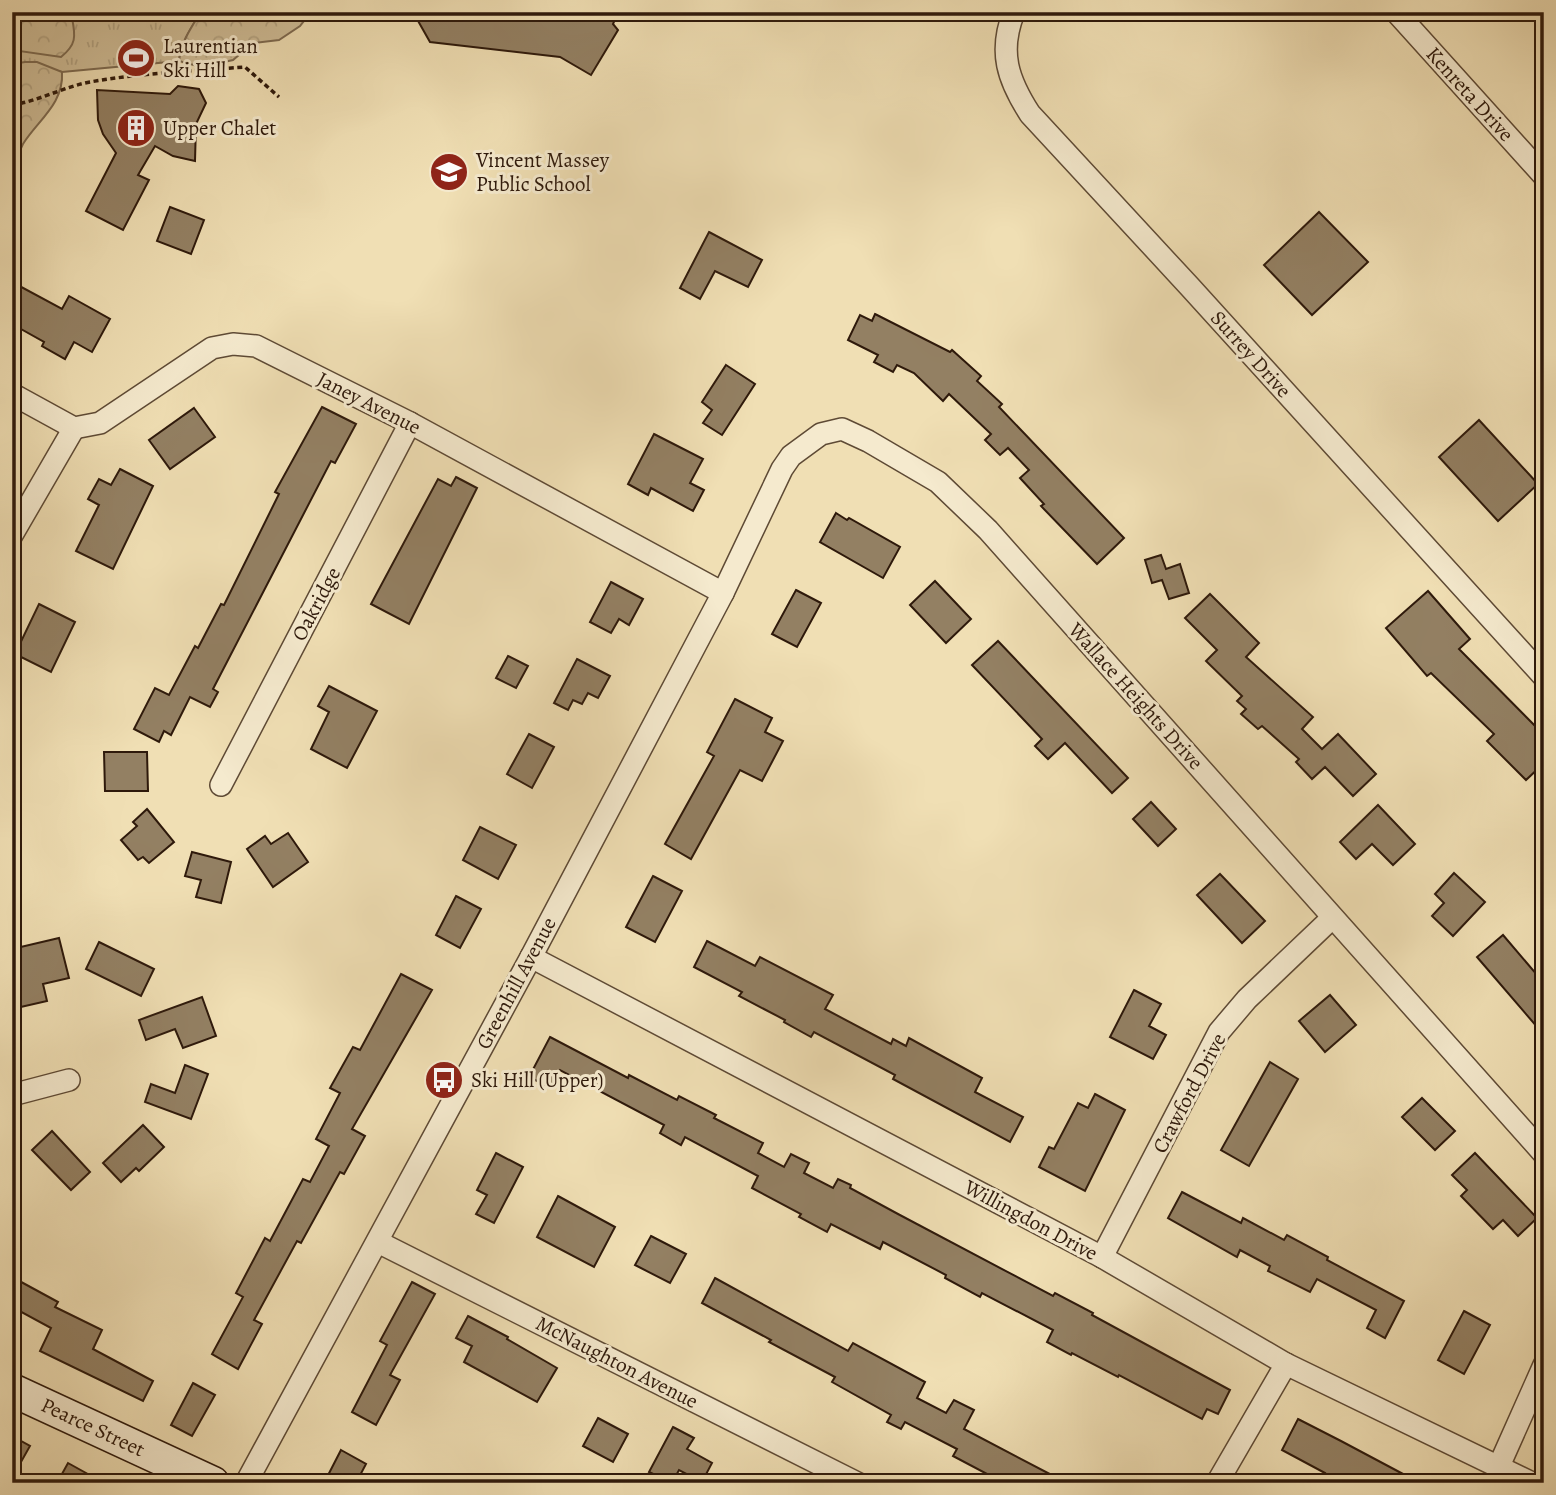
<svg xmlns="http://www.w3.org/2000/svg" width="1556" height="1495" font-family="Alegreya,serif">
  <style>
    .grass { fill: url(#grass-tufts); stroke: #7e6b51; stroke-width: 2 }
    .forest { fill: url(#forest-crowns); stroke: #7e6b51; stroke-width: 2 }
    .building { fill: #938063; stroke: #2e190b; stroke-width: 2 }
    .lines { fill: none; stroke-linecap: round; stroke-linejoin: round }
    .street-casing { stroke: #5e4a35; stroke-width: 24 }
    .secondary-casing { stroke: #2e190b; stroke-width: 35 }
    .path { stroke: #2e190b; stroke-width: 3.5; stroke-dasharray: 5 3.5; stroke-linecap: butt }
    .street { stroke: #f5eace; stroke-width: 21 }
    .secondary { stroke: #f5eace; stroke-width: 32 }
    .labels { text-anchor: middle; stroke-width: 6; stroke-linejoin: round; paint-order: stroke }
    .poi-label { font-size: 21px; fill: #2e190b; stroke: #f5eace; text-anchor: start }
    .street-label { font-size: 21px; fill: #2e190b; stroke: #f5eace }
  </style>
  <defs>
    <pattern id="grass-tufts" width="24" height="20" patternUnits="userSpaceOnUse" patternTransform="scale(1.75)"><rect width="24" height="20" fill="#cfbd97"/><path d="M3 7l-1-3M5 7V3M7 7l1-3M15 17l-1-3M17 17v-4M19 17l1-3" fill="none" stroke="#b2a281"/></pattern>
    <pattern id="forest-crowns" width="20" height="18" patternUnits="userSpaceOnUse" patternTransform="scale(1.75)"><rect width="20" height="18" fill="#cfbd97"/><path d="M2 6a3 3 0 1 1 6 0M12 15a3 3 0 1 1 6 0" fill="none" stroke="#b2a281"/></pattern>
  </defs>
  <rect width="100%" height="100%" fill="#f0dfb4"/>
  <filter id="stains"><feTurbulence type="fractalNoise" baseFrequency=".00286" numOctaves="4"/><feColorMatrix values="0 0 0 0 .2 0 0 0 0 .09 0 0 0 0 .02 0 0 0 .5 -.17"/></filter>
  <radialGradient id="worn" r=".72"><stop offset=".6" stop-color="#630" stop-opacity="0"/><stop offset="1" stop-color="#630" stop-opacity=".3"/></radialGradient>
  <path class="grass" d="M12,12H201C191,28 181,42 179,61L62,72C44,68 32,61 12,64Z"/>
  <g class="forest">
    <path d="M12,12H61L72,18C76,37 76,45 61,57L12,50Z"/>
    <path d="M201,12H311L300,26L279,40L253,43L233,60L201,67L179,61C181,42 191,28 201,12Z"/>
    <path d="M25,62H37L62,72C64,104 38,120 23,144C17,155 15,171 12,182V64Z"/>
  </g>
  <g class="building">
    <path d="M413,12H618L613,24L618,30L591,75L560,57L430,42Z"/>
    <path d="M178,86L199,89L206,103L196,124L195,161L173,156L155,146L138,175L149,180L123,230L86,211L116,153L103,134L98,120L97,90L170,94Z"/>
    <path d="M170,207L204,220L191,254L157,241Z"/>
    <path d="M1319,212L1368,262L1312,315L1264,265Z"/>
    <path d="M709,232L762,260L748,287L715,271L700,299L680,288Z"/>
    <path d="M12,282L62,309L69,296L110,319L92,352L74,342L65,359L42,346L44,342L12,324Z"/>
    <path d="M875,314L950,352L952,350L981,376L977,381L1002,404L999,407L1124,538L1097,564L1041,506L1044,504L1020,478L1029,470L1008,448L1000,455L985,440L991,434L949,394L943,401L914,373L897,365L893,372L874,362L878,355L848,340L860,315L872,321Z"/>
    <path d="M726,365L755,384L722,435L703,423L712,410L702,402Z"/>
    <path d="M322,407L356,424L335,463L331,461L213,689L218,692L210,707L190,697L171,735L164,731L159,742L134,729L155,688L169,695L195,646L198,648L221,604L224,605L279,494L275,492Z"/>
    <path d="M194,408L215,437L170,469L149,440Z"/>
    <path d="M1479,420L1538,484L1498,521L1439,457Z"/>
    <path d="M654,434L703,459L690,483L704,490L693,511L651,488L648,495L628,484Z"/>
    <path d="M120,469L153,486L113,569L76,551L99,505L88,499L99,479L111,485Z"/>
    <path d="M456,477L477,488L409,624L371,604L438,479L451,486Z"/>
    <path d="M836,513L847,520L849,518L900,547L883,578L820,542Z"/>
    <path d="M1161,555L1166,569L1180,564L1189,593L1169,599L1162,580L1152,583L1145,560Z"/>
    <path d="M935,581L971,619L946,643L910,605Z"/>
    <path d="M611,582L643,599L629,625L619,619L611,633L590,622Z"/>
    <path d="M796,590L821,603L797,647L772,634Z"/>
    <path d="M1428,591L1470,639L1459,649L1544,735V763L1526,780L1487,741L1494,734L1431,673L1427,676L1386,628Z"/>
    <path d="M1210,594L1259,643L1246,657L1313,717L1302,729L1322,749L1338,734L1376,774L1353,796L1325,767L1312,779L1296,762L1299,759L1262,726L1258,729L1241,714L1246,709L1237,701L1242,696L1206,661L1217,650L1185,618Z"/>
    <path d="M39,604L75,622L51,672L15,654Z"/>
    <path d="M998,641L1128,778L1112,793L1065,743L1048,759L1035,746L1042,739L972,665Z"/>
    <path d="M508,656L528,666L516,688L496,678Z"/>
    <path d="M577,659L610,676L598,698L588,693L582,704L573,700L568,710L554,703Z"/>
    <path d="M329,686L377,711L347,768L311,749L329,712L318,706Z"/>
    <path d="M735,699L772,718L765,732L783,741L762,781L740,770L691,859L665,844L714,756L707,752Z"/>
    <path d="M529,734L554,747L532,788L507,774Z"/>
    <path d="M104,752H147L148,791H105Z"/>
    <path d="M1151,802L1176,829L1158,846L1133,819Z"/>
    <path d="M1378,805L1415,844L1393,865L1372,844L1356,859L1340,842Z"/>
    <path d="M147,809L174,842L149,863L143,857L138,860L121,840L137,826L133,822Z"/>
    <path d="M480,827L516,845L498,879L463,860Z"/>
    <path d="M288,833L308,862L273,887L247,849L265,836L271,844Z"/>
    <path d="M192,852L231,862L221,903L196,897L201,880L185,876Z"/>
    <path d="M1454,873L1485,902L1453,936L1432,916L1444,903L1435,894Z"/>
    <path d="M1220,874L1265,921L1242,943L1197,895Z"/>
    <path d="M653,876L682,891L655,942L626,927Z"/>
    <path d="M456,896L481,909L460,948L436,935Z"/>
    <path d="M1503,935L1544,983V1035L1477,957Z"/>
    <path d="M59,938L69,978L43,984L47,1001L12,1009V949Z"/>
    <path d="M707,941L755,966L760,957L833,995L825,1009L891,1044L893,1039L906,1046L909,1038L982,1078L975,1092L1023,1117L1010,1142L893,1079L895,1075L814,1032L811,1037L784,1022L785,1020L739,996L742,992L694,967Z"/>
    <path d="M99,942L154,969L141,996L86,969Z"/>
    <path d="M401,974L432,990L352,1129L365,1136L344,1174L340,1172L301,1243L297,1241L254,1320L262,1324L238,1369L212,1354L243,1297L236,1293L265,1238L270,1241L303,1179L310,1182L329,1146L316,1139L340,1093L330,1088L353,1047L360,1050Z"/>
    <path d="M1134,990L1161,1004L1149,1026L1166,1035L1153,1059L1110,1037Z"/>
    <path d="M1330,995L1356,1025L1325,1052L1299,1021Z"/>
    <path d="M202,997L216,1036L183,1048L175,1029L146,1040L139,1020Z"/>
    <path d="M550,1037L628,1078L629,1075L677,1100L679,1096L716,1115L714,1118L763,1143L758,1153L784,1167L791,1154L809,1163L804,1173L833,1188L838,1179L851,1185L850,1188L898,1214L1053,1296L1055,1293L1093,1313L1092,1315L1230,1390L1218,1414L1207,1409L1202,1419L1119,1375L1118,1377L1072,1353L1071,1355L1047,1342L1053,1330L982,1293L980,1297L945,1278L946,1275L883,1242L880,1249L831,1224L827,1232L799,1217L801,1214L752,1188L758,1176L685,1137L681,1145L660,1133L664,1125L560,1070L551,1088L529,1077Z"/>
    <path d="M1270,1062L1298,1079L1249,1166L1221,1150Z"/>
    <path d="M185,1065L208,1074L191,1119L145,1102L151,1084L175,1093Z"/>
    <path d="M1095,1094L1125,1110L1085,1191L1039,1167L1049,1147L1054,1149L1078,1103L1088,1108Z"/>
    <path d="M1422,1098L1455,1131L1435,1150L1402,1117Z"/>
    <path d="M143,1125L164,1147L139,1171L136,1168L121,1182L103,1163Z"/>
    <path d="M52,1131L90,1172L71,1190L32,1150Z"/>
    <path d="M496,1153L523,1167L494,1223L476,1214L487,1195L477,1190Z"/>
    <path d="M1475,1153L1537,1218L1518,1236L1503,1220L1493,1229L1461,1196L1467,1190L1452,1175Z"/>
    <path d="M1182,1192L1241,1223L1243,1218L1284,1240L1287,1235L1328,1257L1327,1260L1404,1301L1385,1338L1367,1328L1376,1310L1317,1279L1310,1292L1268,1271L1270,1266L1240,1250L1237,1257L1168,1218Z"/>
    <path d="M558,1196L615,1227L594,1267L537,1237Z"/>
    <path d="M651,1236L686,1254L670,1283L635,1265Z"/>
    <path d="M12,1277L58,1302L55,1307L102,1330L93,1349L153,1381L143,1401L40,1351L51,1328L12,1307Z"/>
    <path d="M715,1278L848,1351L853,1343L925,1382L917,1398L946,1413L954,1400L974,1410L964,1429L1067,1483H1004L953,1456L957,1449L905,1422L901,1429L887,1422L891,1415L832,1382L835,1377L769,1342L771,1340L702,1303Z"/>
    <path d="M412,1282L435,1294L390,1375L400,1380L376,1425L352,1412L387,1345L380,1341Z"/>
    <path d="M1464,1311L1490,1325L1464,1374L1438,1360Z"/>
    <path d="M468,1316L508,1337L507,1339L557,1368L537,1402L464,1362L472,1346L456,1338Z"/>
    <path d="M193,1383L215,1395L192,1436L171,1425Z"/>
    <path d="M598,1418L628,1434L613,1462L583,1446Z"/>
    <path d="M1298,1419L1341,1441L1420,1483H1320L1325,1473L1282,1450Z"/>
    <path d="M673,1427L694,1438L687,1449L712,1463L702,1482L679,1470L672,1483L649,1472Z"/>
    <path d="M12,1436L30,1446L12,1478Z"/>
    <path d="M341,1450L366,1464L356,1483H324Z"/>
    <path d="M68,1463L104,1483H57Z"/>
  </g>
  <g class="lines">
    <defs>
      <g id="street">
        <path d="M1014,12C998,52 1008,80 1030,114L1190,287L1544,677"/>
        <path d="M1396,12L1544,176"/>
        <path d="M12,394L74,428L100,423L212,348L233,344L256,346L410,423L723,593"/>
        <path d="M12,535L74,428"/>
        <path d="M221,785L410,423"/>
        <path d="M531,957L1102,1257L1286,1364L1532,1483"/>
        <path d="M12,1095L69,1080"/>
        <path d="M378,1242L857,1483"/>
        <path d="M1102,1257L1219,1032L1247,999L1332,918"/>
        <path d="M1499,1466L1544,1365"/>
        <path d="M246,1483L531,957L723,593L782,469L791,456L821,434L842,429L868,441L938,482L988,530L1544,1154"/>
        <path d="M1217,1483L1286,1364"/>
      </g>
      <path id="secondary" d="M12,1390L213,1483"/>
    </defs>
    <use href="#street" class="street-casing"/>
    <use href="#secondary" class="secondary-casing"/>
    <path class="path" d="M12,105C39,101 63,87 90,82C141,73 193,71 245,67L279,97"/>
    <use href="#street" class="street"/>
    <use href="#secondary" class="secondary"/>
  </g>
  <defs>
    <symbol id="stadium-disc" viewBox="-11 -11 22 22"><circle r="9.5" fill="#8f2418" stroke="#f5eace"/><path d="M0-5a6.5 5 0 1 0 0 10a6.5 5 0 1 0 0-10ZM-3.5-1.8h7v3.6h-7Z" fill="#fff"/></symbol>
    <symbol id="building-disc" viewBox="-11 -11 22 22"><circle r="9.5" fill="#8f2418" stroke="#f5eace"/><path d="M-4-6H4V6H1V3H-1V6H-4ZM-2.5-4.3h1.7v1.8h-1.7ZM.8-4.3h1.7v1.8H.8ZM-2.5-1h1.7V.8h-1.7ZM.8-1h1.7V.8H.8Z" fill="#fff"/></symbol>
    <symbol id="school-disc" viewBox="-11 -11 22 22"><circle r="9.5" fill="#8f2418" stroke="#f5eace"/><path d="M0-5L7-2L0 1L-7-2ZM-4 1L0 2.5L4 1V4Q0 6-4 4Z" fill="#fff"/></symbol>
    <symbol id="bus-disc" viewBox="-11 -11 22 22"><circle r="9.5" fill="#8f2418" stroke="#f5eace"/><path d="M-5-6H5V4H4V6H2V4H-2V6H-4V4H-5ZM-3.5-4V0h7V-4ZM-3.5 1.2v1.5H-2V1.2ZM2 1.2v1.5H3.5V1.2Z" fill="#fff"/></symbol>
  </defs>
  <g fill-rule="evenodd">
    <use href="#stadium-disc" x="114" y="36" width="44" height="44"/>
    <use href="#building-disc" x="114" y="106" width="44" height="44"/>
    <use href="#school-disc" x="427" y="150" width="44" height="44"/>
    <use href="#bus-disc" x="422" y="1058" width="44" height="44"/>
  </g>
  <g class="labels">
    <g class="poi-label">
      <text x="163" y="53">Laurentian<tspan x="163" dy="24">Ski Hill</tspan></text>
      <text x="163" y="135">Upper Chalet</text>
      <text x="476" y="167">Vincent Massey<tspan x="476" dy="24">Public School</tspan></text>
      <text x="471" y="1087">Ski Hill (Upper)</text>
    </g>
    <g class="street-label">
      <text transform="translate(1470 94) rotate(48)" y="7">Kenreta Drive</text>
      <text transform="translate(1251 354) rotate(48)" y="7">Surrey Drive</text>
      <text transform="translate(369 403) rotate(27)" y="7">Janey Avenue</text>
      <text transform="translate(316 604) rotate(-62)" y="7">Oakridge</text>
      <text transform="translate(1136 696) rotate(48)" y="7">Wallace Heights Drive</text>
      <text transform="translate(516 983) rotate(-62)" y="7">Greenhill Avenue</text>
      <text transform="translate(1189 1093) rotate(-62)" y="7">Crawford Drive</text>
      <text transform="translate(1031 1220) rotate(28)" y="7">Willingdon Drive</text>
      <text transform="translate(617 1362) rotate(27)" y="7">McNaughton Avenue</text>
      <text transform="translate(93 1427) rotate(25)" y="7">Pearce Street</text>
    </g>
  </g>
  <rect width="1556" height="1495" fill="none" stroke="#f0dfb4" stroke-width="42"/>
  <rect x="14" y="14" width="1528" height="1467" fill="none" stroke="#2e190b" stroke-width="3.5"/>
  <rect x="21" y="21" width="1514" height="1453" fill="none" stroke="#2e190b" stroke-width="2"/>
  <rect width="100%" height="100%" filter="url(#stains)"/>
  <rect width="100%" height="100%" fill="url(#worn)"/>
</svg>
